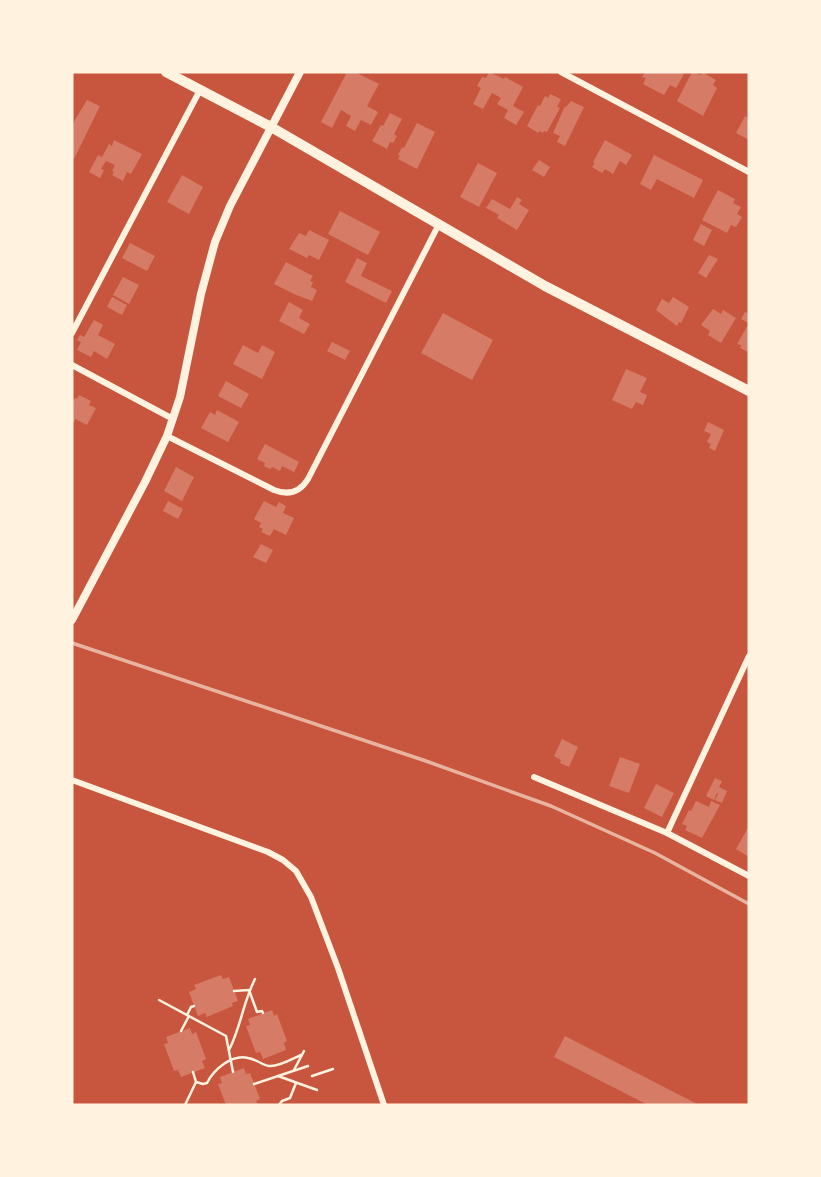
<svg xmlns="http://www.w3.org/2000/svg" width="821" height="1177" font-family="Rubik,sans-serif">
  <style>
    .building { fill: #d67c66 }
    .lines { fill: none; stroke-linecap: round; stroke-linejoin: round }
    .path { stroke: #fff3e0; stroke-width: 2.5 }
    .minor { stroke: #fff3e0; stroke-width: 6 }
    .secondary { stroke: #fff3e0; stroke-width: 8 }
    .trunk { stroke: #fff3e0; stroke-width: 10 }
    .rail { stroke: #e9b49f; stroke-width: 3.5 }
  </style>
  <rect width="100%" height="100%" fill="#c8553d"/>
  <g class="building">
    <path d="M347,72H355L379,84L367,106L378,112L371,125L361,120L355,131L346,126L351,116L341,110L332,128L321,122Z"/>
    <path d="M489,72L504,79L505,77L523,87L513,106L524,112L516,125L504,118L508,110L497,104L501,98L492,93L483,109L473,104L481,88L477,86L482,77L486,78Z"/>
    <path d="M645,72H680L684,74L676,88L670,85L664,95L643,84L646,78L642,77Z"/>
    <path d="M692,72L701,75L702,72L716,80L713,85L717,88L703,116L677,101Z"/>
    <path d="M550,94L561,99L557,107L560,108L547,132L544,131L543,133L539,131L538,133L527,126L538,105L540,106L545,96L548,98Z"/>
    <path d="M87,100L100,106L74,159L72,158V125Z"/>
    <path d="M571,101L584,107L565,146L557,142L560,136L553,133L565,106L566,107Z"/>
    <path d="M390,113L402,119L394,134L397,136L393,143L390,142L387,149L372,141L381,125L383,126Z"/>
    <path d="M745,116L749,119V140L736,133Z"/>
    <path d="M417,123L435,132L417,169L398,159L400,156L398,155L402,147L404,148Z"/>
    <path d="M114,140L142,154L131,174L127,172L123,181L112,175L114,172L112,171L115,165L106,161L101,169L104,170L100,178L89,172L98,155L102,157L109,144L112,146Z"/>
    <path d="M605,140L632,155L626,165L620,161L613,174L605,169L602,173L592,167L595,163L593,162Z"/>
    <path d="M654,155L703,180L694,198L657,179L651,190L640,184Z"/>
    <path d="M539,160L550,167L544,177L532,170Z"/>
    <path d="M478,163L497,173L479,207L460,197Z"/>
    <path d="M182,175L203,187L189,214L167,202Z"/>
    <path d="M718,190L735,199L733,203L741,207L737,214L742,217L736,227L731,225L727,233L702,220Z"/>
    <path d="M517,197L522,200L519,204L529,210L517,230L497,218L499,215L486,208L492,199L510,209Z"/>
    <path d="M340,211L380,232L368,255L328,234Z"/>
    <path d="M701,224L712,230L704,246L693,240Z"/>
    <path d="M309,230L329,240L319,260L309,255L307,258L289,249L299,233L306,236Z"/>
    <path d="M130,243L155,256L147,271L122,258Z"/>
    <path d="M709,255L718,259L706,278L698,273Z"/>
    <path d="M357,258L367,263L361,276L392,291L386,303L345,282Z"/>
    <path d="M286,262L313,276L310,281L313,282L311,287L317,290L312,301L294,294L274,284Z"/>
    <path d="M123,277L139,285L129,304L113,295Z"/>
    <path d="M112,297L127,305L122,315L107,307Z"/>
    <path d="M673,297L689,307L681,323L679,322L677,326L656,310L662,299L669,303Z"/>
    <path d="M289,302L303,310L299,318L310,324L304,334L279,321Z"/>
    <path d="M713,309L721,314L723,310L736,318L721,343L708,335L710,331L701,325Z"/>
    <path d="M745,312L749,314V349L748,352L740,348L741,345L737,344L749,323L741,319Z"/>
    <path d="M443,313L493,340L472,380L421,353Z"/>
    <path d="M94,320L103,325L98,335L115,344L107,359L94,351L91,357L77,350L81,342L77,340L80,335L84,337Z"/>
    <path d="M332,342L350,351L345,360L327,351Z"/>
    <path d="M243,345L258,353L262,345L275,352L262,379L233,364Z"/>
    <path d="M626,369L647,378L640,392L647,395L643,405L636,402L632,409L612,400Z"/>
    <path d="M226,381L249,394L241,408L218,396Z"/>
    <path d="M79,395L91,401L89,405L96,408L87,425L75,419L74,423L72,422V403L75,398L77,399Z"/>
    <path d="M217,410L239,422L228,442L201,428L210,412L215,415Z"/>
    <path d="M708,422L724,430L715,451L709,448L711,444L707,442L711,434L704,431Z"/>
    <path d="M265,444L299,462L294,472L282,466L280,471L272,467L270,469L264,466L265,463L257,459Z"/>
    <path d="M176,467L194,477L182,501L164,491Z"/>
    <path d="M168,501L183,509L178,519L163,511Z"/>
    <path d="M264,501L276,507L279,502L286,506L283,513L294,518L286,535L274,529L270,536L261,532L263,529L259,527L261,523L254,519Z"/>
    <path d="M261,544L273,550L266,563L253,557Z"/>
    <path d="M562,739L578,747L569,767L560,763L561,760L554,756Z"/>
    <path d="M620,757L640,764L629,793L609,786Z"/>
    <path d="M715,778L722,781L719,787L727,791L722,803L715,800L718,794L717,793L714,800L706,796Z"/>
    <path d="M656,784L674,793L662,817L644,808Z"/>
    <path d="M696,801L709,807L711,801L720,805L702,838L685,830L687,826L682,824L689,810L691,811Z"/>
    <path d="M749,826V857L736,849Z"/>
    <path d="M221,975L223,979L229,977L238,1001L232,1003L233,1006L207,1017L205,1013L198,1016L189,992L196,989L194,985Z"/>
    <path d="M272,1010L274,1016L277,1014L287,1041L284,1043L286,1050L263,1059L260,1052L256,1053L246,1026L250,1025L248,1019Z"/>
    <path d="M190,1028L192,1034L196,1032L206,1059L202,1061L205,1068L181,1077L178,1070L174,1071L164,1044L168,1043L166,1037Z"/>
    <path d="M565,1036L699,1105H648L554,1057Z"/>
    <path d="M244,1068L246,1074L250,1073L260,1099L256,1101L258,1105H226L218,1084L222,1083L220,1077Z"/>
  </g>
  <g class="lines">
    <g class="path">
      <path d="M234,991L249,990L257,1012L262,1011L263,1013"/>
      <path d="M159,1000L226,1036L233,1072"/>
      <path d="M187,1015L191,1007L194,1006"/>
      <path d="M181,1031L189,1016"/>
      <path d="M229,1050C241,1027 243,1002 255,979"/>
      <path d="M294,1070L304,1051"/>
      <path d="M193,1072L196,1082"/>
      <path d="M278,1076L317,1090"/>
      <path d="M312,1076L333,1069"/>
      <path d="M254,1084L308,1066"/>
      <path d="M185,1105L196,1082L203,1084L207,1083C214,1069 232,1054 248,1058C256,1059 262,1065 269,1066C279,1067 292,1059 301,1055"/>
      <path d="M279,1105L282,1101L290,1098L296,1083"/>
    </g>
    <g class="minor">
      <path d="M561,72L749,172"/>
      <path d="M72,333L200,90"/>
      <path d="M72,365L173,419"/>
      <path d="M167,436L274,490C289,496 300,492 308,479L439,224"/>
      <path d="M534,777L667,833L749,876"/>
      <path d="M72,780L268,852L283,860L296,871L311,897L338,968L384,1105"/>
      <path d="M667,833L749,656"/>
    </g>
    <path class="secondary" d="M72,620L145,482L167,436L180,397L201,294L215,242L230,206L300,72"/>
    <path class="trunk" d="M166,72L271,127L545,286L749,391"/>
    <path class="rail" d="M72,643L426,761L551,806L655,853L749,904"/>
  </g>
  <rect width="821" height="1177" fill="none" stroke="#fff3e0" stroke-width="147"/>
</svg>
